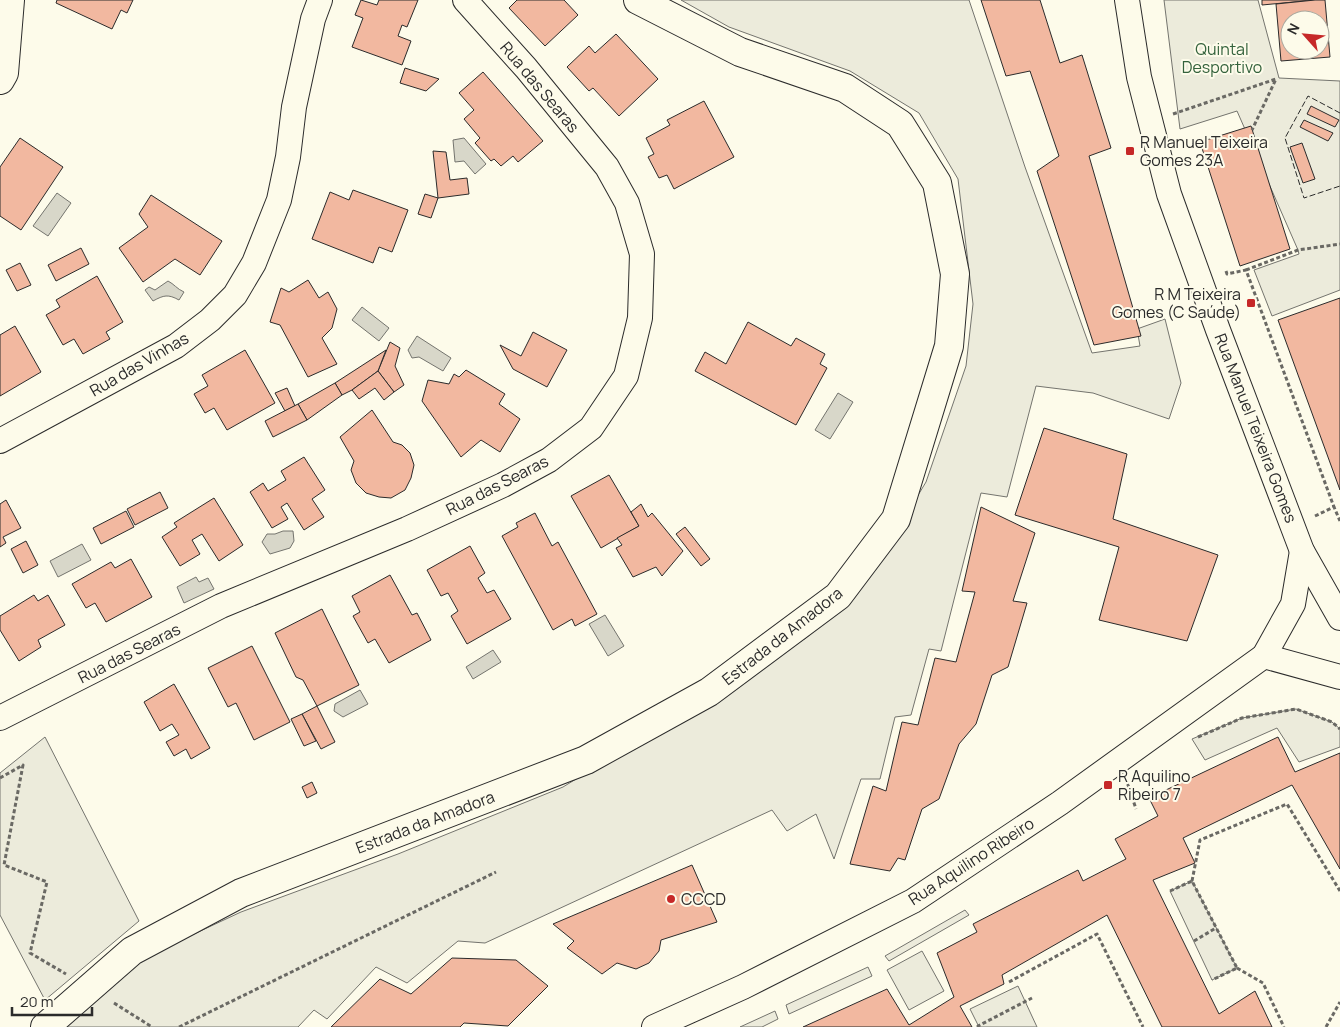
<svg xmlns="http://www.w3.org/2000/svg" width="1340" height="1027" font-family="Manrope,sans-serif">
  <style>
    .green { fill: #ecebdb; stroke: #74746e }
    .water { fill: #d8d7c9; stroke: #74746e }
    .building { fill: #f2b8a0; stroke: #2b2b2b; fill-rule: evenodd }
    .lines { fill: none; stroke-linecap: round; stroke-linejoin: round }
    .minor-casing { stroke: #2b2b2b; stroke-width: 26 }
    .tertiary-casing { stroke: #2b2b2b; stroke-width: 30 }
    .path { stroke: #6a6964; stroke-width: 3; stroke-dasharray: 4 2.5; stroke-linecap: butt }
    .minor { stroke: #fdfbea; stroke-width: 24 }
    .tertiary { stroke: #fdfbea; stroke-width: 28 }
    .fence { stroke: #2b2b2b; stroke-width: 1; stroke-dasharray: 6 2.5; stroke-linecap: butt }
    .poi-dot { fill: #c62828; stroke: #fdfbea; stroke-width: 2 }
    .labels { text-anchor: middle; stroke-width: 4; stroke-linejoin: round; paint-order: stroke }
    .park-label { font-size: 16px; fill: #34623c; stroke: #fdfbea }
    .street-label { font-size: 16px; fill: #2b2b2b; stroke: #fdfbea }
    .poi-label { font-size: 16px; fill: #2b2b2b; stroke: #fdfbea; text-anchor: start }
  </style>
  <rect width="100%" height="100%" fill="#fdfbea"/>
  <g class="green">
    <path d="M681,0H969L1025,167L1092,353L1140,346L1137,329L1165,319L1181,383L1169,419L1093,393L1036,386L1007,497L981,493L941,651L929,649L911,715L895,717L880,779H861L834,859L816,814L787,831L772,810L485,943L458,941L407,983L376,967L327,1019L314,1010L298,1027H64L136,961L241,912L398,854L563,787L806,638L864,585L926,482L966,366L973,304L958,179L919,113L850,71L729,27Z"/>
    <path d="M1164,0H1258L1279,78L1340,81V290L1272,316L1254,270L1299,254L1298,250L1237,111L1180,129Z"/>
    <path d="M1296,709L1332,722L1340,729V747L1299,762L1277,728L1205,760L1192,739L1242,718Z"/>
    <path d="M45,737L139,921L45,1000L0,915V773Z"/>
    <path d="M1192,881L1237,968L1212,980L1170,891Z"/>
    <path d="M965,910L969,915L889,961L885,956Z"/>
    <path d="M922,951L944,991L909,1010L887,970Z"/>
    <path d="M868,967L872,976L789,1014L786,1005Z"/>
    <path d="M1018,986L1037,1027H979L970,1009Z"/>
    <path d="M775,1011L778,1019L762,1027H740Z"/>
  </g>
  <g class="water">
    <path d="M464,138L486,164L475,174L464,161L455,162L453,140Z"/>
    <path d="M57,193L71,203L48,236L33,226Z"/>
    <path d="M168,281C174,284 177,289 184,292L179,300C168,294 164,295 153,301L145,290L149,287L155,290Z"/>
    <path d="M362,307L389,328L379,341L352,320Z"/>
    <path d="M417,336L451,358L443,371L419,357L412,358L408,350Z"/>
    <path d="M838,393L853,402L830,439L815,430Z"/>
    <path d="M283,531H293L294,541L290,548L270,554L262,542L267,534H275Z"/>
    <path d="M82,544L91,560L58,577L50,561Z"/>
    <path d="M196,577L199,582L208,578L214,589L184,603L177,587Z"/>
    <path d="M605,615L624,646L608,656L589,624Z"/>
    <path d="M493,650L501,662L473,679L466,667Z"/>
    <path d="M360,690L368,704L343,717L334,711L335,704Z"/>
  </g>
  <g class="building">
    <path d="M57,0H133L127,13L121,10L112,29L56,3Z"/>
    <path d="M361,0L377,5L379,0H418L407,27L402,25L398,36L411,41L402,65L352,47L363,18L355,15Z"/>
    <path d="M517,0H564L578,15L545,46L509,8Z"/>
    <path d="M981,0H1040L1060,63L1082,55L1111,148L1089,156L1141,336L1094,345L1037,171L1059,156L1030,71L1006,76Z"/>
    <path d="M1262,0H1315L1262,5Z"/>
    <path d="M1315,0H1325L1330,57L1281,61L1276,4ZM1290,20H1320V50H1290Z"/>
    <path d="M616,34L658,79L619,116L593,88L589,91L567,67L589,46L595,53Z"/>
    <path d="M405,68L439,79L426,91L400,83Z"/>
    <path d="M483,72L543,141L518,162L513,156L501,166L494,159L491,161L475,143L480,138L464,119L474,110L459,93Z"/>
    <path d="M704,101L734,157L674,189L667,175L659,178L648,157L654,154L646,138L670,125L667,120Z"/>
    <path d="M1311,106L1339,120L1335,127L1307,114Z"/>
    <path d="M1304,120L1333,133L1328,141L1300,127Z"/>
    <path d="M1251,126L1290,249L1240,266L1200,142Z"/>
    <path d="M20,138L63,167L21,230L0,216V167Z"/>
    <path d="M1302,143L1315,179L1303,183L1290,147Z"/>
    <path d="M433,151L446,152L450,180L467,178L469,194L438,198Z"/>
    <path d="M353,190L408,210L392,252L379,247L373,263L312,239L330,192L349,200Z"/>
    <path d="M425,194L438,198L431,218L418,214Z"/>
    <path d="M151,195L222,241L200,275L175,259L143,282L119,248L148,227L139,214Z"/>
    <path d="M81,248L89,264L56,281L48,265Z"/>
    <path d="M20,263L31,285L17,291L6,270Z"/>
    <path d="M97,276L123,322L106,332L110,339L83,354L74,339L63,345L46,315L60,307L56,300Z"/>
    <path d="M308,280L319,298L328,292L337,309L332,328L322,338L337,364L308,377L280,325L270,322L281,288L289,292Z"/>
    <path d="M1340,298V490L1278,320Z"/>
    <path d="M748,322L791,346L796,338L825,354L820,364L827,368L796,425L695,371L705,352L726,364Z"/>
    <path d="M15,326L41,372L0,396V335Z"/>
    <path d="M533,332L567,350L547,387L513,369L500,345L521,356Z"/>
    <path d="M390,342L400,348L395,366L404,385L394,392L378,371Z"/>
    <path d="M245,350L275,403L227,430L214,408L205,413L194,394L208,386L202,375Z"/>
    <path d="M386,350L378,371L352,390L342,395L335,383Z"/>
    <path d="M466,370L505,394L499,404L520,419L500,452L481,440L461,457L422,401L428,380L449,384L454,374L459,377Z"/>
    <path d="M378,371L394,392L384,400L375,388L359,399L352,390Z"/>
    <path d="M335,383L342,395L307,420L298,404Z"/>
    <path d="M287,388L295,406L285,411L275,393Z"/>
    <path d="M298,404L307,420L273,437L265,421Z"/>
    <path d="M372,410L393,442L402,445L410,453L414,465L411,478L405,490L391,498L379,497L366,493L356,483L351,470L354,461L340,437Z"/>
    <path d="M1044,428L1127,454L1113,519L1218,555L1187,641L1099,620L1119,547L1015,515Z"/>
    <path d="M304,457L325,490L312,499L324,517L304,530L287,503L281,507L288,519L272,528L250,492L263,483L268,491L286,480L281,471Z"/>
    <path d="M609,475L639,526L601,548L571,496Z"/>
    <path d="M160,492L168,508L135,525L127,509Z"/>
    <path d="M214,498L243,545L219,561L202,534L192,540L200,554L180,566L162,537L177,527L174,523Z"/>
    <path d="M6,500L21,528L3,537L6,543L0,547V504Z"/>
    <path d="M641,504L648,517L652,513L683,551L662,576L656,567L633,577L616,548L622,545L617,538L639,526L631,512Z"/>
    <path d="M981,507L1035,533L1013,601L1027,603L1008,667L992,675L976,724L959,744L939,799L922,809L905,860L898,858L890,871L850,864L873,786L886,791L902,722L918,725L935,658L956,662L975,592L962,591Z"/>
    <path d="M126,511L134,527L101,544L93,528Z"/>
    <path d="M535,513L552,546L558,542L597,614L575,626L572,619L553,630L502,536L518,527L516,523Z"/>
    <path d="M685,527L710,559L701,566L676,534Z"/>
    <path d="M26,541L38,565L23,573L11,549Z"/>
    <path d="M470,546L485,573L478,578L487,593L494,590L511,619L467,644L451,616L458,611L448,593L441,596L427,570Z"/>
    <path d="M131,559L152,597L106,622L95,603L86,608L72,584L111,562L115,568Z"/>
    <path d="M390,575L412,615L417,613L431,640L389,663L375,639L368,643L353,616L360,612L352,596Z"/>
    <path d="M34,595L38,601L48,595L65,625L38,640L41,647L19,661L0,630V616Z"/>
    <path d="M322,609L359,685L317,706L303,680L296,677L275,633Z"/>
    <path d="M252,646L290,722L254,740L236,703L228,707L208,668Z"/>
    <path d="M174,684L210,748L191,759L186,749L174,756L166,742L179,735L172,724L160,731L144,702Z"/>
    <path d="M317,706L335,742L321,749L302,714Z"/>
    <path d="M302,714L316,741L304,746L291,719Z"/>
    <path d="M1278,737L1295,772L1340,753V869L1292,785L1183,838L1195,863L1153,880L1219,1014L1255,991L1272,1027H1162L1107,915L1002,975L1004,984L960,1006L972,1027H803L887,989L909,1025L954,997L937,953L977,932L973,924L1078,870L1083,881L1126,859L1115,839L1158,816L1149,798Z"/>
    <path d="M312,782L317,793L307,798L302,787Z"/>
    <path d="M692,865L717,922L661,940L659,951L649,963L636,969L617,963L602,974L567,948L574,941L553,924Z"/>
    <path d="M452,958L516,960L548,986L508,1026L464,1023L460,1027H331L380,979L411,994Z"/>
  </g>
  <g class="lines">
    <defs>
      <g id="minor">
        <path d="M1127,0L1139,77L1169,194L1218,330L1302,551L1340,618"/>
        <path d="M0,441L176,346L210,320L235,295L254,263L279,200L288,157L294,107L313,19L320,0"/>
        <path d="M1264,656L1340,677"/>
        <path d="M0,718L221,606L407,529L503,485L549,460L591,428L626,376L640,318L642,254L627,203L607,167L526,68L465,0"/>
        <path d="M654,1027L743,987L913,901L1060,803L1264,656L1293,604L1302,551"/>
      </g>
      <g id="tertiary">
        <path d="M0,80L4,73L10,0"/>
        <path d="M45,1027L132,951L241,893L586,760L709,692L838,596L896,519L949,346L955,274L937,183L900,124L845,88L740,52L638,0"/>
      </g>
    </defs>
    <use href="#minor" class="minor-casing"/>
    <use href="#tertiary" class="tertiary-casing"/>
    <g class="path">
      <path d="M1173,114L1276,79L1252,130"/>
      <path d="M1246,270L1298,250L1340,244"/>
      <path d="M1226,271L1227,274L1246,270L1334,507"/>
      <path d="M1315,516L1334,507L1340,521"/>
      <path d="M1198,737L1242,718L1296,709L1332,722L1340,729"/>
      <path d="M0,778L23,765L4,865L47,882L30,953L66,974"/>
      <path d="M1129,785H1128L1136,809"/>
      <path d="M1192,881L1200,840L1287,804L1340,891"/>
      <path d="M1170,891L1192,881L1237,968L1212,980"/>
      <path d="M1194,941L1216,928"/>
      <path d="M1237,968L1263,983L1284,1027"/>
      <path d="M1009,982L1097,934L1143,1027"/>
      <path d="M114,1003L152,1027"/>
      <path d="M179,1027L496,872"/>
      <path d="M979,1027L978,1026L1032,998"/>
      <path d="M1326,1027L1340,1002"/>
    </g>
    <use href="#minor" class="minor"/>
    <use href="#tertiary" class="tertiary"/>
    <path class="fence" d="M1340,113L1308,96L1285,138L1304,198L1340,186"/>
  </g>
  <g class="poi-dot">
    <rect x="1125" y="146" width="10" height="10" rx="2.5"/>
    <rect x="1246" y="298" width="10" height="10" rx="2.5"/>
    <rect x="1103" y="780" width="10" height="10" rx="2.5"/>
    <circle cx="671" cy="899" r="5"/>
  </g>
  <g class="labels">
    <g class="park-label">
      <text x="1222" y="55">Quintal<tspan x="1222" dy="18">Desportivo</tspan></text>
    </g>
    <g class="street-label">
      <text transform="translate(540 87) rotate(50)" y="6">Rua das Searas</text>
      <text transform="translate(139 364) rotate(-30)" y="6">Rua das Vinhas</text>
      <text transform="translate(1256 428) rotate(69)" y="6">Rua Manuel Teixeira Gomes</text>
      <text transform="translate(497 485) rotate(-27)" y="6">Rua das Searas</text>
      <text transform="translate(782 636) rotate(-38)" y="6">Estrada da Amadora</text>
      <text transform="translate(129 653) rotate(-27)" y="6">Rua das Searas</text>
      <text transform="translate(425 822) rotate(-21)" y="6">Estrada da Amadora</text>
      <text transform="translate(971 861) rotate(-33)" y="6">Rua Aquilino Ribeiro</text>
    </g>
    <g class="poi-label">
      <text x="1140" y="148">R Manuel Teixeira<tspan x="1140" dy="18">Gomes 23A</tspan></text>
      <text x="1241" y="300" text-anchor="end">R M Teixeira<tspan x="1241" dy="18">Gomes (C Saúde)</tspan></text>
      <text x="1118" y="782">R Aquilino<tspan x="1118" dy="18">Ribeiro 7</tspan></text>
      <text x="681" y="905">CCCD</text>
    </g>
  </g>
  <g transform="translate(1305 35) rotate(297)"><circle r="24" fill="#fdfbea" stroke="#a9a89e"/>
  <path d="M0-4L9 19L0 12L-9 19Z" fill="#c62828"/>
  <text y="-8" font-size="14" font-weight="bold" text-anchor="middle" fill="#2b2b2b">N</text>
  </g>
  <path d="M12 1007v8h80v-8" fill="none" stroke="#2b2b2b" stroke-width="2.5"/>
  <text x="20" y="1007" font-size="15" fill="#2b2b2b" stroke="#fdfbea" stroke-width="4" paint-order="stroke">20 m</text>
</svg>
